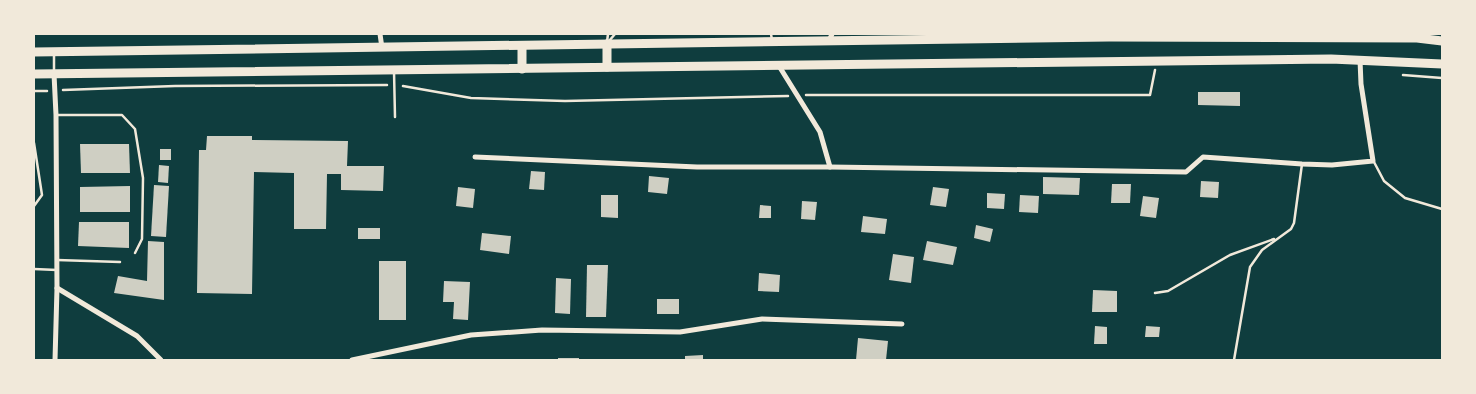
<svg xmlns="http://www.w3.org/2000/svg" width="1476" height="394" font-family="'Source Sans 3',sans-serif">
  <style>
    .building { fill: #cfcfc3 }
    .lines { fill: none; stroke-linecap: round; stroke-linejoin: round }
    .path { stroke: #f1e9da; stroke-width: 2.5 }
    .service { stroke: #f1e9da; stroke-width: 2.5 }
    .minor { stroke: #f1e9da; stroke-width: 5 }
    .primary { stroke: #f1e9da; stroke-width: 9 }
  </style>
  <rect width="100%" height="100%" fill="#0f3d3e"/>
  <g class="building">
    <path d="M1198,92H1240V106L1198,105Z"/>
    <path d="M207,136H252V140L348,141L347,166H384L383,191L341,190V174H327L326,229H294V173L254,172L252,294L197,293L199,150H206Z"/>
    <path d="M80,144H129L130,173H81Z"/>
    <rect x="160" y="149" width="11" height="11"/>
    <path d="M159,165L169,166L168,183L158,182Z"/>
    <path d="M531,171L545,172L544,190L529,189Z"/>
    <path d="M649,176L669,178L667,194L648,192Z"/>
    <path d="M1043,177L1080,178L1079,195L1043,194Z"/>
    <path d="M1201,181L1219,182L1218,198L1200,197Z"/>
    <path d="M1112,184H1131L1130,203H1111Z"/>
    <path d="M154,185L169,186L166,237L151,236Z"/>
    <path d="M130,186V212H80V187Z"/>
    <path d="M458,187L475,189L473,208L456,206Z"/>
    <path d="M933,187L949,189L946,207L930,205Z"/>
    <path d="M987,193L1005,194L1004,209L987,208Z"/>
    <path d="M601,195H618V218L601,217Z"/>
    <path d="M1020,195L1039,196L1038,213L1019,212Z"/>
    <path d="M1143,196L1159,198L1156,218L1140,216Z"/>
    <path d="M802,201L817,202L815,220L801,219Z"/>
    <path d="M760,205L771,206V218H759Z"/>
    <path d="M863,216L887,219L885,234L861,232Z"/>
    <path d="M79,222H129V248L78,246Z"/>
    <path d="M976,225L993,229L990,242L974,238Z"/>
    <rect x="358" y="228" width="22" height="11"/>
    <path d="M482,233L511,236L509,254L480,250Z"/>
    <path d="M148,241L164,242V300L114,293L118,276L147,281Z"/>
    <path d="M927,241L957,247L953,265L923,260Z"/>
    <path d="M893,254L914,257L911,283L889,280Z"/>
    <rect x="379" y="261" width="27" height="59"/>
    <path d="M587,265H608L606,317H586Z"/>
    <path d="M759,273L780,275L779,292L758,291Z"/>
    <path d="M556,278L571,279L570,314L555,313Z"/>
    <path d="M444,281L470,282L468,320L453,319L454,302H443Z"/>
    <path d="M1093,290L1117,291V312H1092Z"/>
    <rect x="657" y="299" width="22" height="15"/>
    <path d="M1095,326L1107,327V344H1094Z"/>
    <path d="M1146,326L1160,327L1159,337H1145Z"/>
    <path d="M858,338L888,341L886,360H856Z"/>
    <path d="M703,355V360H685V356Z"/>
    <rect x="558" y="358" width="21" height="2"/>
  </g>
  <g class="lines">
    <g class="path">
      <path d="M1403,75L1442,78"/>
      <path d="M403,86L471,98L565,101L788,96"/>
      <path d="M63,90L175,86L387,85"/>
      <path d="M34,91H47"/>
      <path d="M806,95H1150L1155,70"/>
    </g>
    <g class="service">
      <path d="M771,34L772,40"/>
      <path d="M609,41L615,34"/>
      <path d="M607,42L608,34"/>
      <path d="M394,71L395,117"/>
      <path d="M54,73V53"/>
      <path d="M57,115H122L135,129L143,178L142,239L135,253"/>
      <path d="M34,143L42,195L34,206"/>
      <path d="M1374,162L1384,181L1405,198L1442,209"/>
      <path d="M57,260L120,262"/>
      <path d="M34,269L57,270"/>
      <path d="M1155,293L1168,291L1230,255L1274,239"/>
      <path d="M1234,360L1250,267L1262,250L1291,229L1294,223L1302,164"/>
    </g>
    <g class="minor">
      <path d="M380,34L382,48"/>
      <path d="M829,41L832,34"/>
      <path d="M779,66L820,132L830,167"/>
      <path d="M54,74L56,115L57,288L55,360"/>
      <path d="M475,157L697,167H830L1186,172L1203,157L1302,164L1332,165L1373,161L1361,84L1360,60"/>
      <path d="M57,288L137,336L161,360"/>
      <path d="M352,360L471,335L542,330L680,332L762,319L902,324"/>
    </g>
    <g class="primary">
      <path d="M607,44V67"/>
      <path d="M34,52L1109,37L1417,38L1442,41"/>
      <path d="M522,69V46"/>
      <path d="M34,74L1331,59L1442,64"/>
    </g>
  </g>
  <rect width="1476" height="394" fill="none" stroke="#f1e9da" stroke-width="70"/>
</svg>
